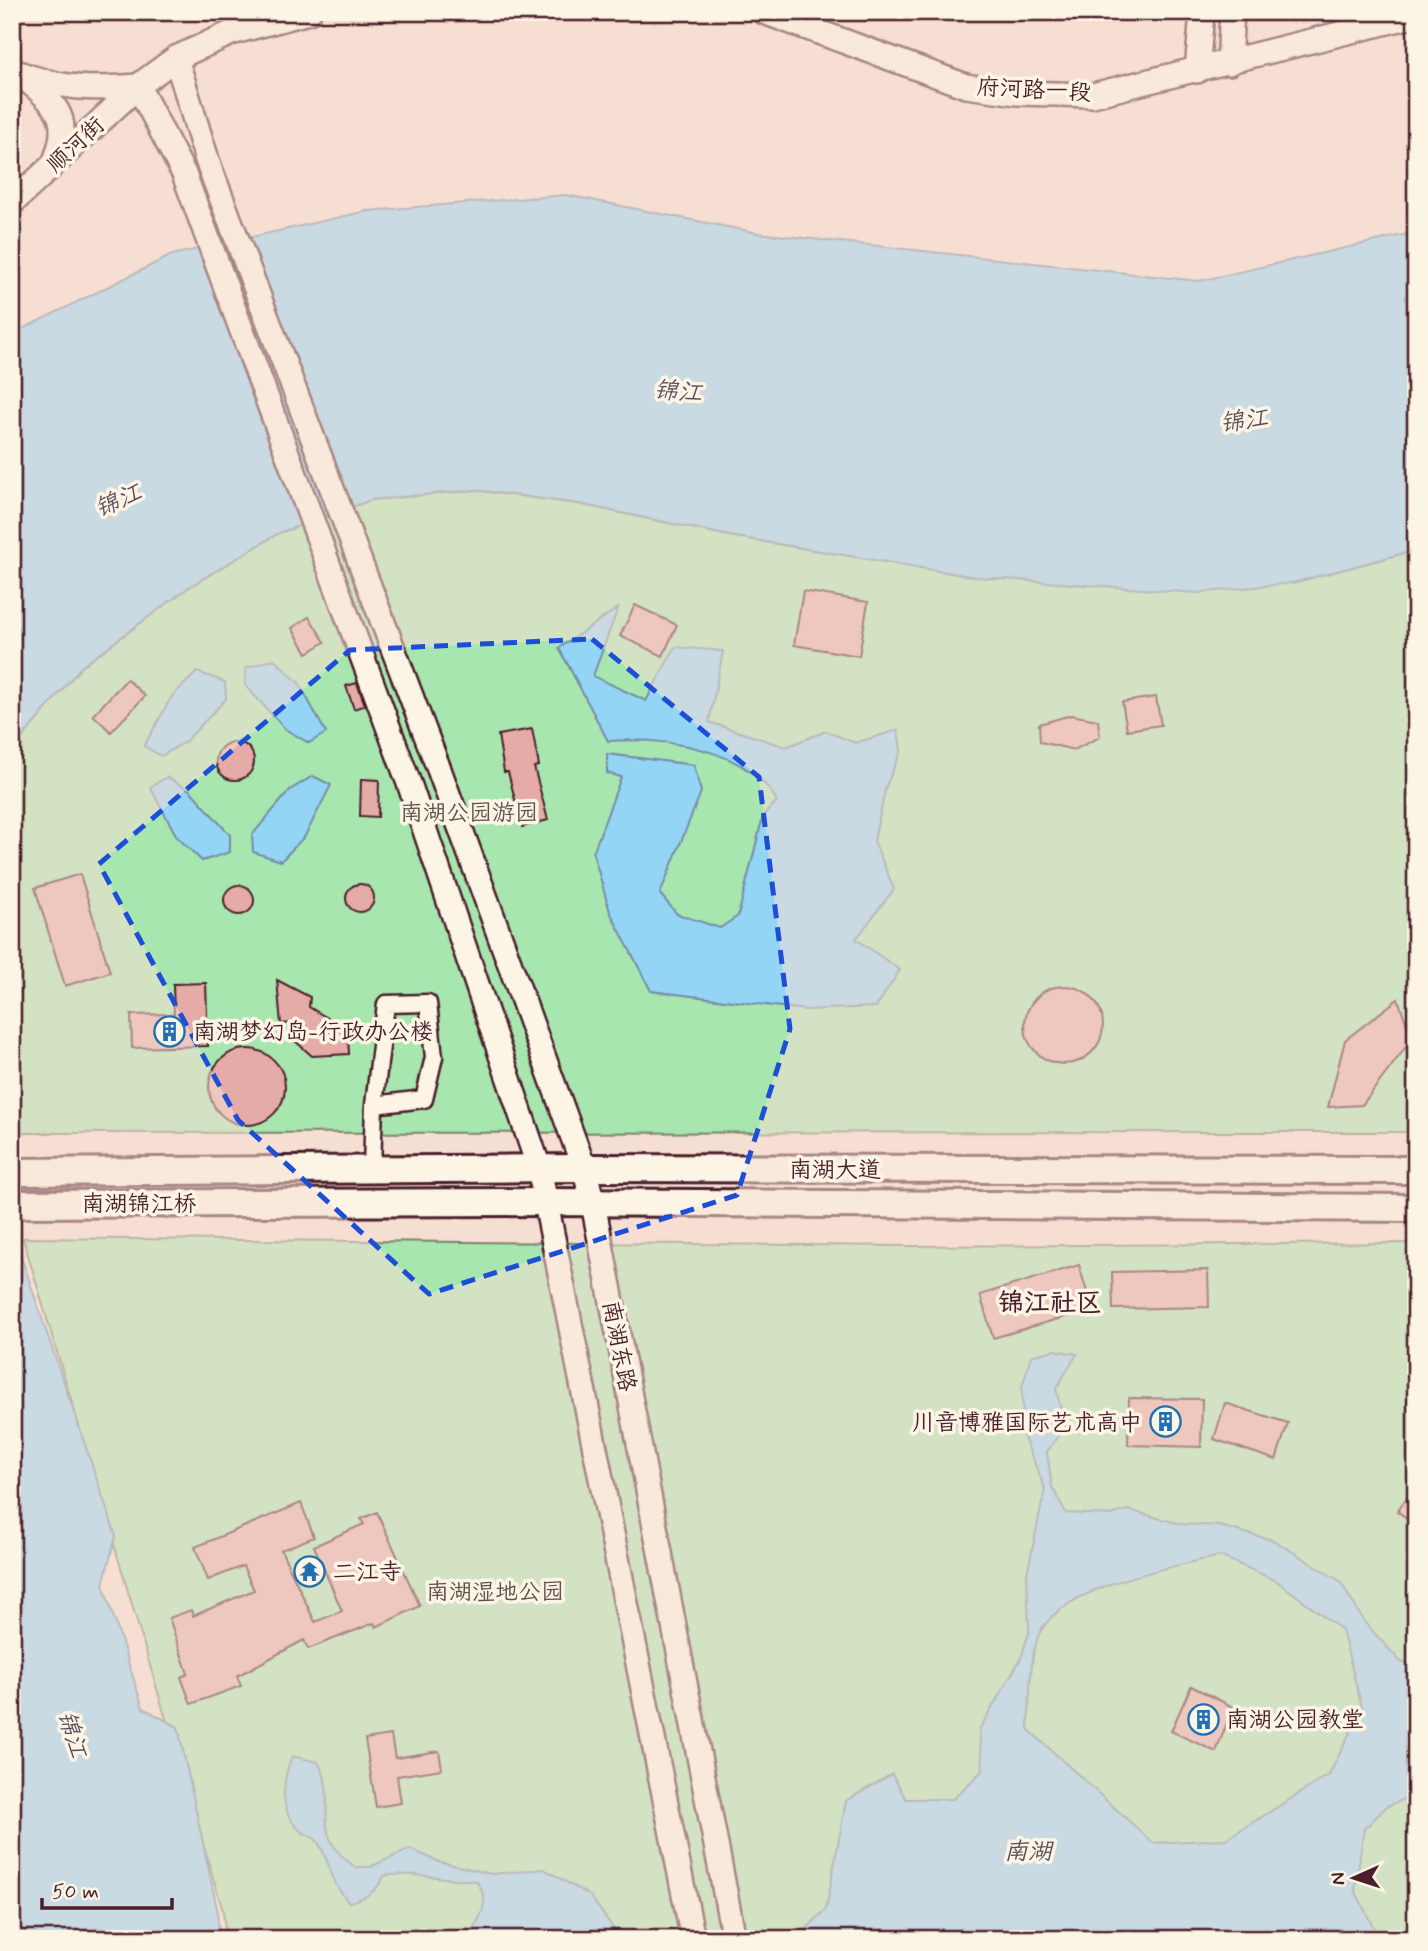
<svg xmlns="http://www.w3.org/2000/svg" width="1428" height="1951" font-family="Mynerve,'LXGW WenKai TC',sans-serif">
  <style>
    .green { fill: #a7e7af; stroke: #78836d; stroke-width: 2 }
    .water { fill: #94d4f5; stroke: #768ca4; stroke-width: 2; fill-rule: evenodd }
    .building { fill: #e5aba6; stroke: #4a1f2b; stroke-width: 2 }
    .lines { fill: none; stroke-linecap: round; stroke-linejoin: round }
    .street-casing { stroke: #4a1f2b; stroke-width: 21 }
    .secondary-casing { stroke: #4a1f2b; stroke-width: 28 }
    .primary-casing { stroke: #4a1f2b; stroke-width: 32 }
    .street { stroke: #fcf5e5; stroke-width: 16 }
    .secondary { stroke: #fcf5e5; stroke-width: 23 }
    .primary { stroke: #fcf5e5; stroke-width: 26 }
    .marked { fill: none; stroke: #1d4ed8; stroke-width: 5; stroke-dasharray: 14 9; stroke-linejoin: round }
    .labels { text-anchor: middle; stroke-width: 7; stroke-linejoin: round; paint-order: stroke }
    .street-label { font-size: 23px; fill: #4a1f2b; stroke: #fcf5e5 }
    .park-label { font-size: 23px; fill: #61514c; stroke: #fcf5e5 }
    .poi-label { font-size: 23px; fill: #4a1f2b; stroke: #fcf5e5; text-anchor: start }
    .water-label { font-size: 24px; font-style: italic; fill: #5c4c5e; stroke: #fcf5e5 }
    .quarter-label { font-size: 26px; font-weight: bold; fill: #4a1f2b; stroke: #fcf5e5 }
  </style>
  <rect width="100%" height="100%" fill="#f5dfd2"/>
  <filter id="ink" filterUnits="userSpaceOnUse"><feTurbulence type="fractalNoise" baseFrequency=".0143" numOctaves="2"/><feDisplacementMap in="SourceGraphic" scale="14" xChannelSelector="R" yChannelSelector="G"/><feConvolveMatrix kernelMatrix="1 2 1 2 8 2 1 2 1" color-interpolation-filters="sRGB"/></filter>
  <g filter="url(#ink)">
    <g class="green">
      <path d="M475,490L579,504L730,536L976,577L1292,583L1416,550V1132L12,1133V750L81,667L189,587L279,533L371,500Z"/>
      <path d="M23,1238L910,1246L1416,1243V1939H226L223,1911Z"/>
    </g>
    <g class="water">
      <path d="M566,195L758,233L1199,281L1416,232V550L1292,583L1197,593L976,577L730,536L579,504L475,490L371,500L279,533L189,587L81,667L12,750V334L172,255L367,211Z"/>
      <path d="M618,608L593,676L646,701L675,647L723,651L709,722L786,747L826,731L855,743L898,730L901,751L886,786L874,841L894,889L856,939L900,970L876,1007L806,1010L651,991L610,912L593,853L621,777L607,773V754L694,765L701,792L660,894L677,914L720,928L738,916L763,816L777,801C748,748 663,737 608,741L559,648Z"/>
      <path d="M274,659L299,683L326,733L309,743L285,729L245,685L246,668Z"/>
      <path d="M197,672L225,682L226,699L185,742L161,756L144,746L172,696Z"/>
      <path d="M313,776L331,785L305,836L281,861L253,852L252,835L290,790Z"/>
      <path d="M167,777L191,791L230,835V852L202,861L177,837L150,787Z"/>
      <path d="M12,1230L116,1536L103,1584L143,1708L178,1727L217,1908L219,1939H12Z"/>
      <path d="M1054,1350L1077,1354L1056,1389L1065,1426L1047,1452L1052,1487L1066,1513L1111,1515L1128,1510L1181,1524L1219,1526L1273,1540L1340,1581L1365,1623L1401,1662L1416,1666V1794L1387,1806L1364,1829L1355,1890L1379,1939H797L826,1909L846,1801L892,1774L906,1799H953L983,1770L979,1730L1021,1658L1029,1632L1027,1574L1045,1489L1023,1435L1022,1387L1031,1356ZM1220,1556L1277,1581L1342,1630L1362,1708L1329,1775L1226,1839L1153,1843L1028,1729C1030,1704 1029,1660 1038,1637C1057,1586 1172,1567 1220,1556Z"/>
      <path d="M292,1756L318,1762C342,1805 304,1830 355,1867H370L410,1849L437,1861L491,1874L544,1869L590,1896L621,1939H468C479,1919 493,1902 476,1881C449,1880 408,1871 384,1876C376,1892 367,1898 349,1902C328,1881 330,1856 316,1840C313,1836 306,1835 302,1832C278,1813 282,1781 292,1756Z"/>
    </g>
    <g class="building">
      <path d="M803,591L868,602L859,656L794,645Z"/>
      <path d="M635,605L677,625L663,656L620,636Z"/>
      <path d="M309,617L325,642L307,653L292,628Z"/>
      <path d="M127,679L145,696L111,732L93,715Z"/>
      <path d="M357,683L365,705L354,709L346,686Z"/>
      <path d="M1156,697L1161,725L1127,730L1122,702Z"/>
      <path d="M1071,715L1098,720L1100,737L1074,750L1040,742L1039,724Z"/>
      <path d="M532,729L539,766L534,767L548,820L522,827L508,772H504L498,735Z"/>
      <circle cx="235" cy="761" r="19"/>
      <path d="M361,779L379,780L378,817L360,816Z"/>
      <path d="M80,874L110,972L65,986L35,888Z"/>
      <circle cx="360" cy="898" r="14"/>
      <circle cx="239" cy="900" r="15"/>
      <path d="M277,980L310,997L309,1007L348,1030L349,1054L312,1056L294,1040L293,1023L281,1024Z"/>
      <path d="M206,983L208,1046L132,1048L131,1015L174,1014L173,984Z"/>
      <circle cx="1064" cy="1025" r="39"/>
      <path d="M1398,999L1412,1039L1362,1105L1328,1107L1345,1040Z"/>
      <circle cx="247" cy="1087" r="38"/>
      <path d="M1079,1265L1092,1309L993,1338L980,1295Z"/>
      <path d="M1208,1270L1209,1307L1113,1309L1112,1272Z"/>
      <path d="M1129,1398L1202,1399L1201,1447L1128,1445Z"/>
      <path d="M1225,1403L1288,1423L1276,1460L1214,1439Z"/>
      <path d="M1416,1485V1525L1397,1511Z"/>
      <path d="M301,1503L314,1537L281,1550L315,1622L342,1611L314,1546L364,1524L361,1519L377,1512L420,1606L376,1627L374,1623L308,1649L304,1640L237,1676L241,1686L191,1704L181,1677L188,1674L169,1618L191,1610L193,1616L254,1590L243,1566L208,1580L195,1547Z"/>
      <path d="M1191,1686L1233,1707L1216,1752L1171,1731Z"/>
      <path d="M391,1735L395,1758L439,1751L442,1769L397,1776L401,1803L376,1807L365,1739Z"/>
    </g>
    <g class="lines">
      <defs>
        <path id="street" d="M372,1169L374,1105L386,1004L428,1003L434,1057L424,1099L374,1105"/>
        <g id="secondary">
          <path d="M764,12L966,86L1017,93L1093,95L1416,15"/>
          <path d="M176,58L208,163L440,772L584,1168L593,1203L734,1939"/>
          <path d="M1229,63L1232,12"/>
          <path d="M1197,71L1202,12"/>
          <path d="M16,72C61,89 91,90 138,86"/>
          <path d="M28,81C60,107 71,121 55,161"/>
          <path d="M138,86L184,174L410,786L539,1168L693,1939"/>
          <path d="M12,203L138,86L176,58L231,33L309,12"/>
        </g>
        <g id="primary">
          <path d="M12,1172L584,1168L1416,1170"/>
          <path d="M12,1204L546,1202L1416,1208"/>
        </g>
      </defs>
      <use href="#street" class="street-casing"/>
      <use href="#secondary" class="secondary-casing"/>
      <use href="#primary" class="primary-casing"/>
      <use href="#street" class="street"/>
      <use href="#secondary" class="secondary"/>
      <use href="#primary" class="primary"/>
    </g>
  </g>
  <path d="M0 0H1428V1951H0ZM592,639L759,777L790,1029L737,1195L429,1294L238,1120L99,864L350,650Z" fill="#f5dfd2" fill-opacity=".55" fill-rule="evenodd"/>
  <path class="marked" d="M592,639L759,777L790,1029L737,1195L429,1294L238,1120L99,864L350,650Z"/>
  <defs>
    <symbol id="building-ring" viewBox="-11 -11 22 22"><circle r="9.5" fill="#fcf5e5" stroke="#1f6fb2" stroke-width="1.5"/><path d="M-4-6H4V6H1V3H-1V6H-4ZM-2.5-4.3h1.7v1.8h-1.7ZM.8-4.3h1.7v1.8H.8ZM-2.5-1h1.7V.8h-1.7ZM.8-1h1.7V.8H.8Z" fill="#1f6fb2"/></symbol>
    <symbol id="temple-ring" viewBox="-11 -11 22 22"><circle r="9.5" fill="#fcf5e5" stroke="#1f6fb2" stroke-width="1.5"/><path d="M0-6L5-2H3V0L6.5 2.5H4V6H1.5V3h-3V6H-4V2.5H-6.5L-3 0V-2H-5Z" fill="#1f6fb2"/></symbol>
  </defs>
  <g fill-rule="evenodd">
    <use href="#building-ring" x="152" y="1014" width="35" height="35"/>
    <use href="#building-ring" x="1148" y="1404" width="35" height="35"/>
    <use href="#temple-ring" x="292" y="1554" width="35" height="35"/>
    <use href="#building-ring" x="1186" y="1702" width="35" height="35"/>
  </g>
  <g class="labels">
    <g class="street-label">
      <text transform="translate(1034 89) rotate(3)" y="8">府河路一段</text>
      <text transform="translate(75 144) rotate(-43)" y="8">顺河街</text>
      <text x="835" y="1177">南湖大道</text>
      <text x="139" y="1211">南湖锦江桥</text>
      <text transform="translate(620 1346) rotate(79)" y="8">南湖东路</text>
    </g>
    <g class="park-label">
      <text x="469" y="820">南湖公园游园</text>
      <text x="495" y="1599">南湖湿地公园</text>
    </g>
    <g class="poi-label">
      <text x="193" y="1039">南湖梦幻岛-行政办公楼</text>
      <text x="1142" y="1430" text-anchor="end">川音博雅国际艺术高中</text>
      <text x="333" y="1579">二江寺</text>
      <text x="1226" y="1727">南湖公园教堂</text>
    </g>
    <g class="water-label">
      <text transform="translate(678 391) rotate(4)" y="8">锦江</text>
      <text transform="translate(1244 420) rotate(-8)" y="8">锦江</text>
      <text transform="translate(118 500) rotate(-24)" y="8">锦江</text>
      <text transform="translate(73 1734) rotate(73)" y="8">锦江</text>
      <text x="1028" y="1859">南湖</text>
    </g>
    <g class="quarter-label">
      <text x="1050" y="1311">锦江社区</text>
    </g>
  </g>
  <rect width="1428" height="1951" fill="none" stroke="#fcf5e5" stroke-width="42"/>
  <rect x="21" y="21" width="1386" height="1909" fill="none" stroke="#4a1f2b" stroke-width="2.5" filter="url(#ink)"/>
  <g transform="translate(1354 1878) rotate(267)" stroke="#fcf5e5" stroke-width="5" paint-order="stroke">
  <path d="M0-5L12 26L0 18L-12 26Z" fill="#4a1f2b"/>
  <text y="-10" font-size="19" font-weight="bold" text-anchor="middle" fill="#4a1f2b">N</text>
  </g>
  <path d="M42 1898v10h130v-10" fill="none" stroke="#4a1f2b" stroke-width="3.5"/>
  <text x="52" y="1898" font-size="21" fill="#4a1f2b" stroke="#fcf5e5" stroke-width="5" paint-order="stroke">50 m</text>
</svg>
